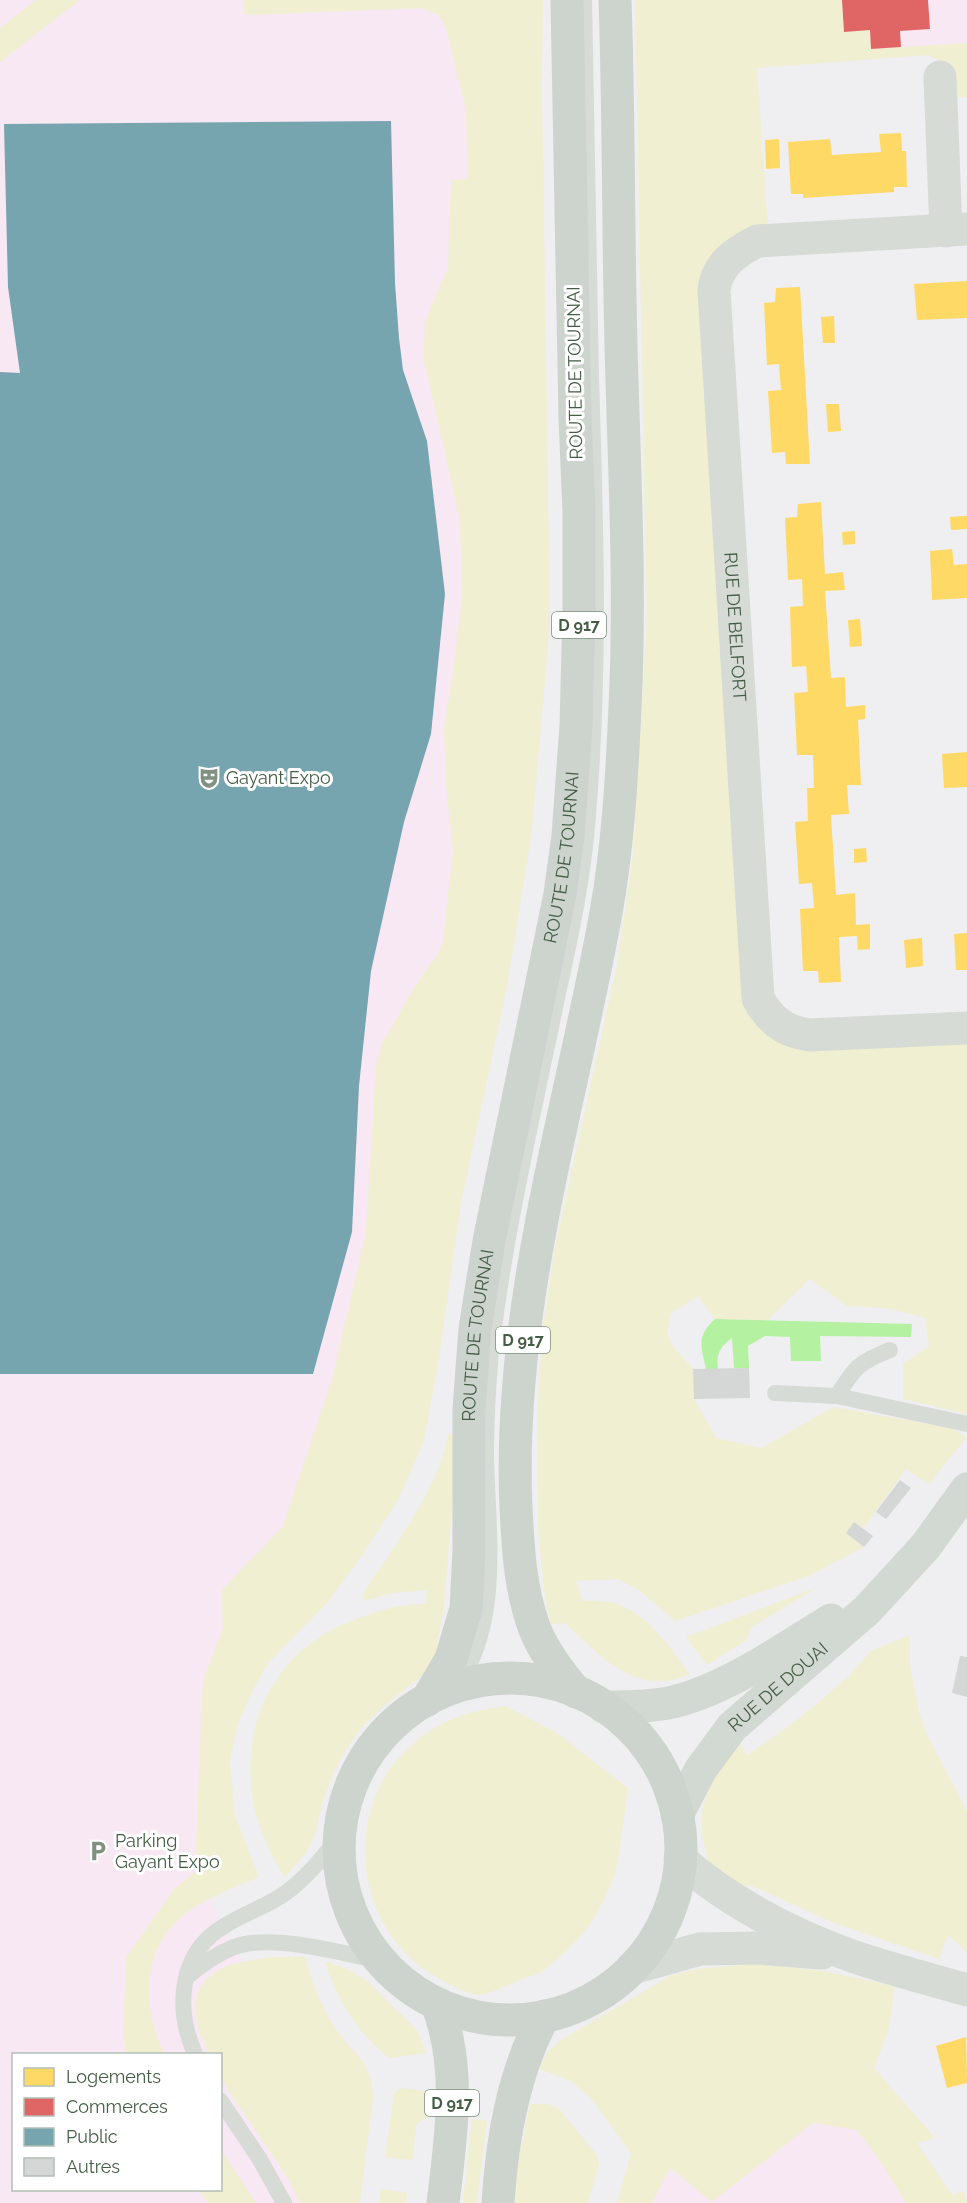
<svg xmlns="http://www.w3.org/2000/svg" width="967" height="2203" font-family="Raleway,sans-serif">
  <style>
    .commercial { fill: #f7e8f4; fill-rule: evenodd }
    .green { fill: #f1efd1 }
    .water { fill: #b4f2a1 }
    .homes { fill: #ffd966 }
    .shops { fill: #e06666 }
    .public { fill: #76a5af }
    .building { fill: #d4d7d5 }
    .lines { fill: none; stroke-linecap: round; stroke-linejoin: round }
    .lane { stroke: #d6dbd6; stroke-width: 16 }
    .street { stroke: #d6dbd6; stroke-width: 33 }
    .secondary { stroke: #d2d9d2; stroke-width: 33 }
    .primary { stroke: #ccd4cd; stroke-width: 33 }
    .labels { text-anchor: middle; stroke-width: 6; stroke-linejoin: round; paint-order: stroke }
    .shield { fill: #fff; stroke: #7c8e7d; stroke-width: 1.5 }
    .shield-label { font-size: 16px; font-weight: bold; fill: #445d45 }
    .street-label { font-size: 18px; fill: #445d45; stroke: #fff }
    .poi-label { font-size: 18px; fill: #445d45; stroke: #fff; text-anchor: start }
  </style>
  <rect width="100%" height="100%" fill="#efeef0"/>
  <g class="commercial">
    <path d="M0,0H243L245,15L421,8L439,15L447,31L466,111L468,179L451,180L448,268L426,319L423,355L460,520L462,595L454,668L444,727L446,783L453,852L442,947L413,990L382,1044L376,1067L366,1233L332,1380L283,1526L222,1590L223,1629L203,1680L195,1872L243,1962L272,1957H305L315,1992L337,2031L359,2055L351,2203H0ZM14,2054H220V2190H14Z"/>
    <path d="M842,0H967V43L871,49L844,32Z"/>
    <path d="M889,2028L874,2068L935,2138L917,2143L952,2195L964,2191L967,2203H652L670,2167L830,2036Z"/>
  </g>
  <g class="green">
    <path d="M36,0H80L0,62V28Z"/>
    <path d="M243,0H543L542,87L550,623L532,830L508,982L461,1203L438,1364L424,1441L398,1500L361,1557L327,1603L269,1662L252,1691L238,1724L230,1761L235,1816L259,1877C231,1889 199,1900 177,1921C140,1958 144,2010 164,2054H127L123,2038L126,1958L174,1889L195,1872L203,1680L223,1629L222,1590L283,1526L332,1380L366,1233L376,1067L382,1044L413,990L442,947L453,852L446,783L444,727L454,668L462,595L460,520L423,355L426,319L448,268L451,180L468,179L466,111L447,31L439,15L421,8L245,15Z"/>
    <path d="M635,0H842L844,31L870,30L871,49L967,43V97L952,98L950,68L929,55L757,68L768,228L714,261L759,1021L967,1042V1414L903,1399V1364L929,1346L925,1318L887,1308L847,1306L810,1279L768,1320L715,1319L698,1296L671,1313L667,1333L674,1348L693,1369L694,1399L716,1438L762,1448L833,1407L952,1428L966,1438L929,1484L906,1469L863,1529L854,1523L846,1533L864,1547L811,1575L675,1621L639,1590L617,1579L576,1581L583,1601C595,1601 608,1600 620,1605C651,1618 672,1649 690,1675C681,1677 671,1681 662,1681C621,1683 593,1648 565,1623L551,1624L545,1596L538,1530L537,1411L543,1327L556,1243L618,960L633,856L647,620Z"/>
    <path d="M449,1433L458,1434L444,1607L437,1643L442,1653C418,1686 377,1704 353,1739C340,1758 330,1779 323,1801C320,1813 318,1825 314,1837C308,1853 296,1865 284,1877C272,1855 259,1831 254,1806C239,1723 273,1653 351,1621C376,1611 399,1604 426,1604L427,1590L393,1593L364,1601L362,1595C390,1553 422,1511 440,1464C444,1454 446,1443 449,1433Z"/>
    <path d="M818,1587L752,1627L745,1641L707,1665L686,1637Z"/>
    <path d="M910,1635V1664L919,1713L927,1735L967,1811V1952L948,1935L939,1959L834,1923L748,1884L741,1893C733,1887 722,1881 715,1874C709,1866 706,1853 704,1844C694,1802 716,1775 738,1742L747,1755L777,1735L811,1709L850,1675L871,1651Z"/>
    <path d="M505,1706L557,1733L628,1788C624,1814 622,1842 616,1869C614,1880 596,1917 589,1926C583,1935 553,1964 544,1970C538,1974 529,1976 523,1979C514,1982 488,1995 480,1995C468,1995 441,1980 430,1973C354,1925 341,1807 411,1746C440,1719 467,1712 505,1706Z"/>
    <path d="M272,1957H305C313,1985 320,2005 336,2029C355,2058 371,2058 373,2097L360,2203H300L289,2180L228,2090L221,2075L220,2054H210C193,2024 184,1988 221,1969C236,1961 256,1960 272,1957Z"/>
    <path d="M325,1961L350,1970L367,1981L417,2030L426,2053L389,2058C357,2032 337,2000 325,1961Z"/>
    <path d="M753,1964L817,1970L895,1986L889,2028L874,2068L935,2138L917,2143L952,2195L964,2191L967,2203H906L880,2161L857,2130L813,2123L712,2202L670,2168L652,2203H617L631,2153L590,2097L571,2081L539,2069L548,2052L561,2040L672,1975L697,1969Z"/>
    <path d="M401,2088L435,2092V2111L416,2125L413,2160L385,2157L394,2094Z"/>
    <path d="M530,2104H547L559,2109L596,2154L599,2164L588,2203H515L518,2164Z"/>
    <path d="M472,2119L487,2121L477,2203H463Z"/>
    <path d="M221,2150L256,2203H208L199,2190H220Z"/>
    <path d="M381,2189L407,2193L406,2203H379Z"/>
  </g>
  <path class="water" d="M715,1319L912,1324L911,1337L820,1336L821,1361H791L790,1337L765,1336L748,1346L749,1368H734L732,1338C720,1347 716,1353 718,1369H706C701,1345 696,1337 715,1319Z"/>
  <g class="homes">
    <path d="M901,133L902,151H906L907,187H894V192L803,198V194H791L788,142L830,139L832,155L881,152L879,134Z"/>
    <path d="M779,139L780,168L766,169L765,140Z"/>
    <path d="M967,281V318L917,320L914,284Z"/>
    <path d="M800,287L810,464H786L785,452L772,453L768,391L781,390L779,364L767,365L764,303L775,302L776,288Z"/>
    <path d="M834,316L835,343H823L821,317Z"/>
    <path d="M826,404H839L841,431L828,432Z"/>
    <path d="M821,502L825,574L843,572L845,590L825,591L831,678L845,677L846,707L865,705V719L858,720L861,785H847L849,814L831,815L836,895L855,893L856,925L870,924V949L858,950L857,936L839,937L841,982L819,983L818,971H803L800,909L814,908L812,883L799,884L795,822L808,821L807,788H814L813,755H797L794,693L808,692L806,666L792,667L790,607L803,606L802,579L788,580L785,518L797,517L798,504Z"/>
    <path d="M964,516H967V529L951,530L950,517Z"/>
    <path d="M855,531V544L843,545L842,532Z"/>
    <path d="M952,549L954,565L967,564V598L932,600L930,551Z"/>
    <path d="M860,619L862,646L850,647L848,620Z"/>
    <path d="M967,752V787L944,788L942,754Z"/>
    <path d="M866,848L867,862L854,863V849Z"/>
    <path d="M967,933V970H956L954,934Z"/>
    <path d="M922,938L923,966L906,968L904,940Z"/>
    <path d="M966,2037L967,2083L947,2088L936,2046Z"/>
  </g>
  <path class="shops" d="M842,0H928L930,29L900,31L901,47L871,49L870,30L844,32Z"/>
  <path class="public" d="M391,121L395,283L399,338L403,370L427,441L445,594L431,734L404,822L371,971L359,1086L352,1232L313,1374H0V372L20,373L8,287L4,124Z"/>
  <g class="building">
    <path d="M749,1368L750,1398L694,1399L693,1369Z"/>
    <path d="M900,1480L911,1488L886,1519L876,1512Z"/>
    <path d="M854,1522L873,1536L864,1547L846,1533Z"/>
    <path d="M960,1656L967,1657V1697L952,1693Z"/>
  </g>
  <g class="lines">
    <g class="lane">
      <path d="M775,1393L837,1396L967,1424"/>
      <path d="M837,1396C854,1368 859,1362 890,1350"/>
      <path d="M456,1687C503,1622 487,1529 486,1454C486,1420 488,1385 491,1351C505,1232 533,1115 557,998C568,948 579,898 585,847C601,690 596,534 591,377C588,251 587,125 584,0"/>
      <path d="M187,1977C201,1965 216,1954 234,1947C273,1933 340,1953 381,1961"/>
      <path d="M195,2054C175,2008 178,1952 226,1925C245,1913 268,1906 287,1892C308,1876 324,1857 340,1835"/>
      <path d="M220,2100L259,2158L284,2203"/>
    </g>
    <g class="street">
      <path d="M940,77L946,231"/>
      <path id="s1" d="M967,229L757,241C736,252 717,264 714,290L758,998C769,1020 785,1032 810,1035L967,1028"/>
      <path d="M680,1859C729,1902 791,1934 852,1956C890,1969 929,1979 967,1990"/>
      <path d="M632,1968L700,1949L757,1948L822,1953"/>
    </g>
    <g class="secondary">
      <path d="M604,1707C629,1707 653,1707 677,1701C730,1687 785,1648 831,1620"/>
      <path id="s2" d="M677,1815L701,1769L732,1727L867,1610L925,1547L967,1489"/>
    </g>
    <g class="primary">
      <circle cx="510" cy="1849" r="171"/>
      <path d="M576,1692C559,1672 543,1651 534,1627C520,1588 518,1548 516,1508C507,1306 570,1110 606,913C618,845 622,776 625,707C631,586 624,466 621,345C618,230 619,115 615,0"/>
      <path id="s3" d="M427,1700L451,1659L466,1609L469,1551V1409L475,1329L489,1241L560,894L568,836L576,726L579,611V511L575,418L567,0"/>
      <path d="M437,2004C462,2067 451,2137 443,2203"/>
      <path d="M498,2203C502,2139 513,2073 544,2016"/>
    </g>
  </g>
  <defs>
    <symbol id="theatre-bare" viewBox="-9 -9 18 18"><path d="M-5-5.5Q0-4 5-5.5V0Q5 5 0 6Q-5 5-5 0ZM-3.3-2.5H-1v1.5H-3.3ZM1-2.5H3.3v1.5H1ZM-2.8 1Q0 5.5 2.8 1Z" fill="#809081" stroke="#fff" stroke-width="2.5" paint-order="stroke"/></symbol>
    <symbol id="parking-bare" viewBox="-9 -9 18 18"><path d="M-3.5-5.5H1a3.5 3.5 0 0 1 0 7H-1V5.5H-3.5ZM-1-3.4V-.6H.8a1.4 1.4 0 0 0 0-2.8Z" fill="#809081" stroke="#fff" stroke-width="2.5" paint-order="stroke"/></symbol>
  </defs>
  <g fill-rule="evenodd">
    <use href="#theatre-bare" x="194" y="763" width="30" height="30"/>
    <use href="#parking-bare" x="83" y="1836" width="30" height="30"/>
  </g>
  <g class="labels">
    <g class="shield">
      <rect x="552" y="612" width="54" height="26" rx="4.5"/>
      <rect x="496" y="1327" width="54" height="26" rx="4.5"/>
      <rect x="425" y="2090" width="54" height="26" rx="4.5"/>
    </g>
    <g class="shield-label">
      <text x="579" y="631">D 917</text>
      <text x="523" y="1346">D 917</text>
      <text x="452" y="2109">D 917</text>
    </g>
    <g class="street-label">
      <text transform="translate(575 373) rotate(-91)" y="6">ROUTE DE TOURNAI</text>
      <text dy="6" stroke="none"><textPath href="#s1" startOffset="616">RUE DE BELFORT</textPath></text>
      <text dy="6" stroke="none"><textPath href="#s3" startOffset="860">ROUTE DE TOURNAI</textPath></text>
      <text dy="6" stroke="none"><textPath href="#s3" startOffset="374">ROUTE DE TOURNAI</textPath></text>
      <text dy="6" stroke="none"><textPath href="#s2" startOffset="165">RUE DE DOUAI</textPath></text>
    </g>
    <g class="poi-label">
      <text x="226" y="784">Gayant Expo</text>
      <text x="115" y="1847">Parking<tspan x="115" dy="21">Gayant Expo</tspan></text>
    </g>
  </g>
  <rect x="12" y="2053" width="210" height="138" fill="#ffffff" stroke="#b4beb5" stroke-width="1.5"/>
  <rect x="24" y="2068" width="30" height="18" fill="#ffd966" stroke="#b4beb5" stroke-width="1.5"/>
  <text x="66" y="2083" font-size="18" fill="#445d45">Logements</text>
  <rect x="24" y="2098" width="30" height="18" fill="#e06666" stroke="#b4beb5" stroke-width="1.5"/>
  <text x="66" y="2113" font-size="18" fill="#445d45">Commerces</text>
  <rect x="24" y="2128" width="30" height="18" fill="#76a5af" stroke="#b4beb5" stroke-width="1.5"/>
  <text x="66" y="2143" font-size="18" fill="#445d45">Public</text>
  <rect x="24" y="2158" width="30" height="18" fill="#d4d7d5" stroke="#b4beb5" stroke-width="1.5"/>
  <text x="66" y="2173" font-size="18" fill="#445d45">Autres</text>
</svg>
